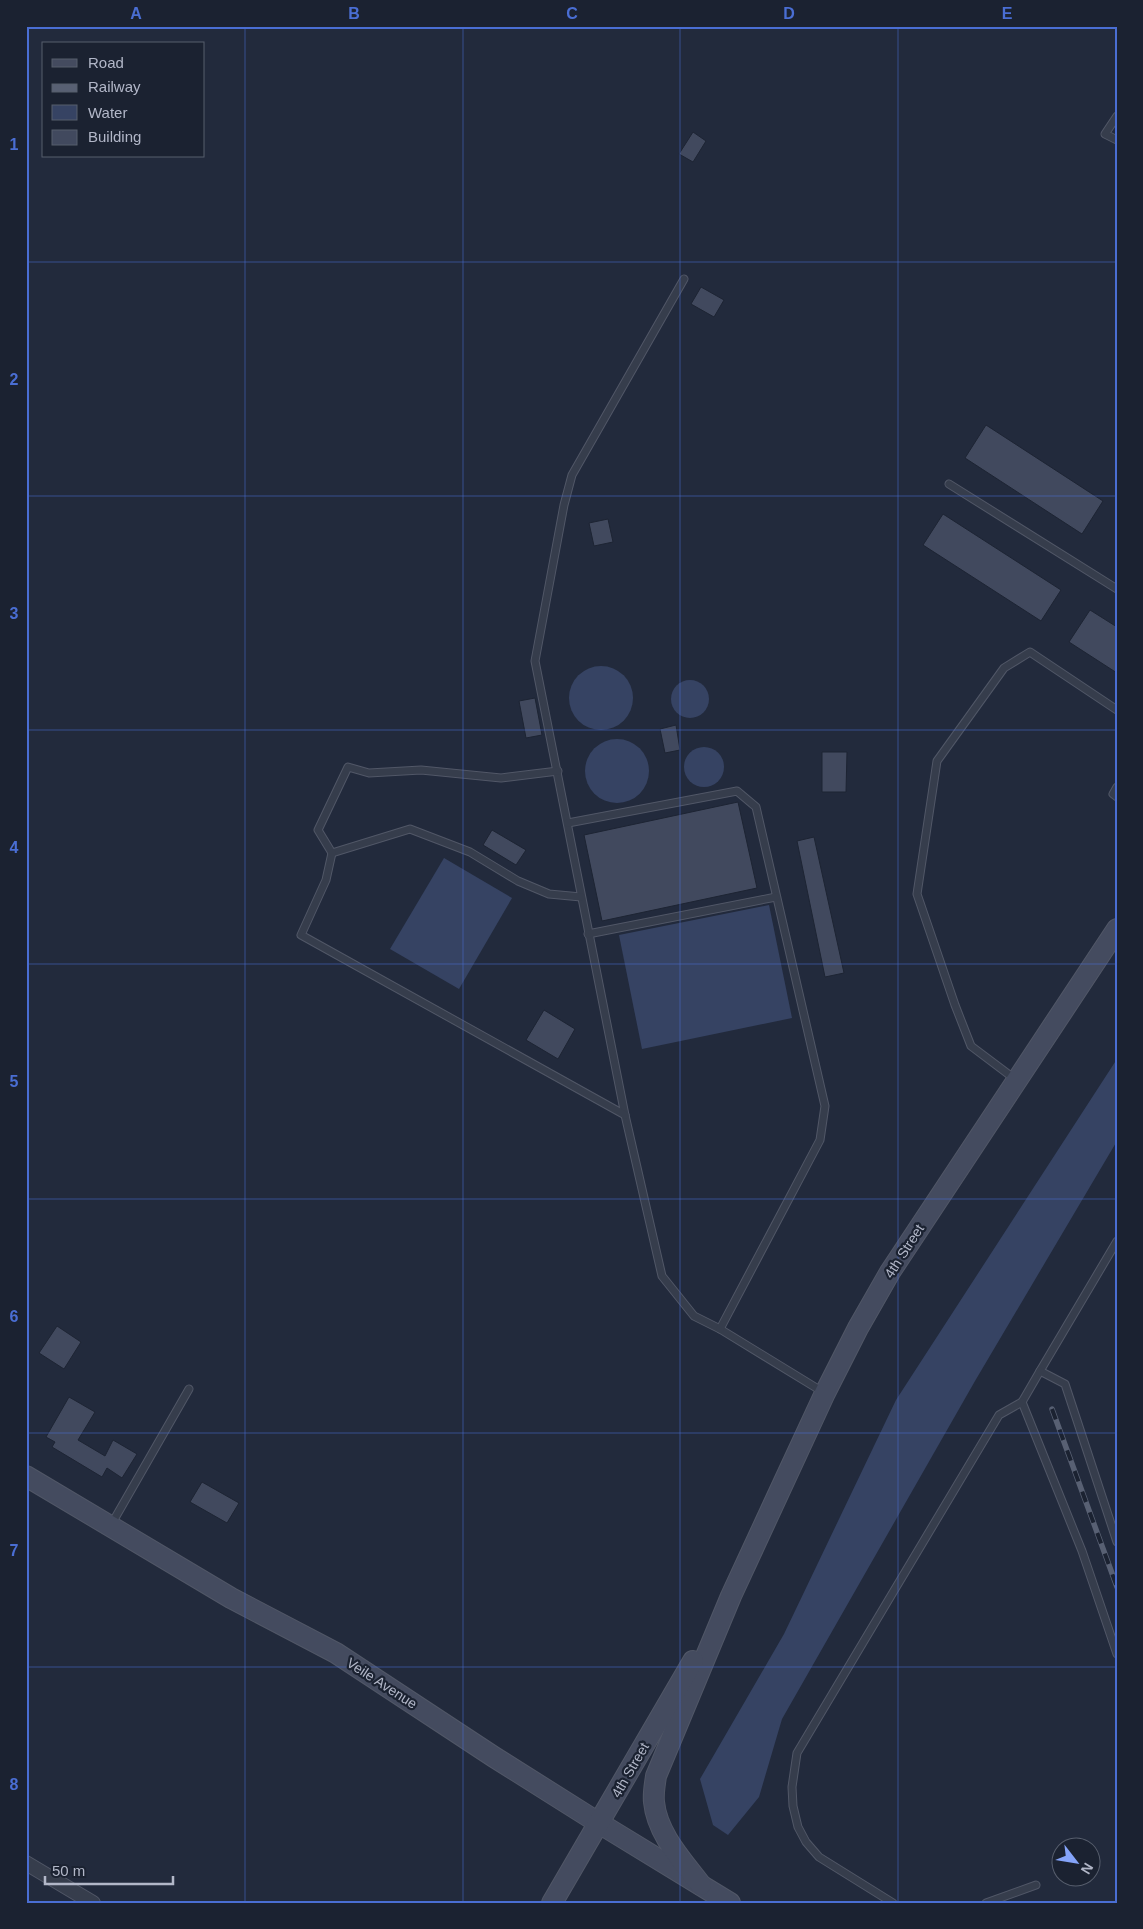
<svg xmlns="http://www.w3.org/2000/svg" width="1143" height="1929" font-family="Helvetica,sans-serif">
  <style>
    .water { fill: #364363 }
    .building { fill: #41495e; stroke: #1d2433 }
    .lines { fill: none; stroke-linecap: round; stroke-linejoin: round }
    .lane-casing { stroke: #515767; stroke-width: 9 }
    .street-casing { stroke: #515767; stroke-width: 16 }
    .secondary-casing { stroke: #515767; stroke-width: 22 }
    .lane { stroke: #363d4c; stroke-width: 7 }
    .street { stroke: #363d4c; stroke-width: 14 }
    .secondary { stroke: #444b5f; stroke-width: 20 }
    .rail-casing { stroke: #586073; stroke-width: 5.5 }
    .rail { stroke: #1b2231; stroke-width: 4; stroke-dasharray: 11; stroke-linecap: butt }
    .grid { fill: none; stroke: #4a6ed3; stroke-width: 1; stroke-opacity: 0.55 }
    .labels { text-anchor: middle; stroke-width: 4.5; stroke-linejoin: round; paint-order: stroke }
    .street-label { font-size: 14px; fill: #b2b7c8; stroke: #1b2231 }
    .neatline { fill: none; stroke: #4a6ed3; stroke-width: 2 }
    .grid-label { font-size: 16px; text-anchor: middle; font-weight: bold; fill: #4a6ed3 }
  </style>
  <rect width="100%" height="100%" fill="#222a3c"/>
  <g class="water">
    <circle cx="601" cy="698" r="32"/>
    <circle cx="690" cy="699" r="19"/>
    <circle cx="617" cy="771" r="32"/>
    <circle cx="704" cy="767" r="20"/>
    <path d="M444,858L512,898L459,989L390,949Z"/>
    <path d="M769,905L792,1018L642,1049L619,935Z"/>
    <path d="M1117,1059V1141L975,1381L782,1719L759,1797L728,1835L713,1825L700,1779L784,1634L896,1400Z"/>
  </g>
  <g class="building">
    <path d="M693,132L706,141L693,162L679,154Z"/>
    <path d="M701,287L724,300L714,317L691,304Z"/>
    <path d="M986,425L1103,501L1082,534L965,458Z"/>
    <path d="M943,514L1061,590L1041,621L923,545Z"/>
    <path d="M608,519L613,542L594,546L589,523Z"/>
    <path d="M1090,610L1117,627V673L1069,642Z"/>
    <path d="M535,698L542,735L526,738L519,701Z"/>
    <path d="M676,725L680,750L665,753L660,729Z"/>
    <path d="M822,752H847L846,792H822Z"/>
    <path d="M738,802L757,888L602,921L584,835Z"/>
    <path d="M492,830L526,850L516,865L483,845Z"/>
    <path d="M814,837L844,973L825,977L797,841Z"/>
    <path d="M544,1010L575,1029L558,1059L526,1040Z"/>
    <path d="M57,1326L81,1342L64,1369L39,1353Z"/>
    <path d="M69,1397L95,1412L78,1440L105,1456L113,1440L137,1454L122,1478L107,1468L102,1477L52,1447L55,1442L46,1437Z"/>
    <path d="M202,1482L239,1503L227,1523L190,1502Z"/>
  </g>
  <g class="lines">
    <defs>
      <g id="lane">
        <path d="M1117,116L1105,134L1117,140"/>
        <path d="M684,279L572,475L564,505L535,661L625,1115L662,1276L694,1316L720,1329L823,1392"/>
        <path d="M949,484L1117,589"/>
        <path d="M558,771L501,778L421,770L369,773L348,767L318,830L332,853L410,829L470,852L518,881L549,894L581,897"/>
        <path d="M1117,787L1113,794L1117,797"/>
        <path d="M568,823L737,791L756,807L825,1106L820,1140L720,1329"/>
        <path d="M332,853L326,880L301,935L625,1115"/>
        <path d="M588,934L776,897"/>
        <path d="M1016,1080L971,1046L955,1005L917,894L937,761L1004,668L1030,652L1117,710"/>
        <path d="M1040,1371L1117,1241"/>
        <path d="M111,1525L189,1389"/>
        <path d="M1117,1542L1065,1384L1040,1371L1022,1402L1082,1551L1117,1654"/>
        <path d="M893,1903L819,1857L806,1842L798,1827L793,1806L792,1787L797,1753L999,1415L1022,1402"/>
        <path d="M986,1903L1036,1885"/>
      </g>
      <path id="street" d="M26,1863L93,1903"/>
      <g id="secondary">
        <path d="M26,1476L231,1598L336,1653L494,1757L594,1820L730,1903"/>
        <path d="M701,1885C683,1861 657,1834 654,1802C653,1793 655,1784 656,1776L731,1596L825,1393L858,1328L890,1272L1117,929"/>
        <path d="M552,1903L693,1661"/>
      </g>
    </defs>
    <use href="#lane" class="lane-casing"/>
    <use href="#street" class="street-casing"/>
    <use href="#secondary" class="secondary-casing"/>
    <use href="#lane" class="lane"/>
    <use href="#street" class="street"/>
    <use href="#secondary" class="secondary"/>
    <defs>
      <path id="rail" d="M1052,1409L1117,1587"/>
    </defs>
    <use href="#rail" class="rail-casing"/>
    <use href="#rail" class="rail"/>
  </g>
  <path class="grid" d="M245,26V1903M463,26V1903M680,26V1903M898,26V1903M26,262H1117M26,496H1117M26,730H1117M26,964H1117M26,1199H1117M26,1433H1117M26,1667H1117"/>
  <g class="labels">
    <g class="street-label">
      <text transform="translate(904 1251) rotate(-57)" y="5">4th Street</text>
      <text transform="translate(382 1683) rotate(33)" y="5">Veile Avenue</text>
      <text transform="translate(630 1770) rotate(-60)" y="5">4th Street</text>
    </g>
  </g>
  <rect width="1143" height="1929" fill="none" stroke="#1b2231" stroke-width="55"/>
  <rect x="42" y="42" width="162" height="115" fill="#1b2231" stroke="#575e6d"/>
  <rect x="52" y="59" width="25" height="8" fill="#444b5f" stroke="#575e6d"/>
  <text x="88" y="68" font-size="15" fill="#b2b7c8">Road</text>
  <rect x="52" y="84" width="25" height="8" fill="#586073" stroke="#575e6d"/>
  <text x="88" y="92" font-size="15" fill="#b2b7c8">Railway</text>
  <rect x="52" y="105" width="25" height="15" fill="#364363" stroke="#575e6d"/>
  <text x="88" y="118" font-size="15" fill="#b2b7c8">Water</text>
  <rect x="52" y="130" width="25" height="15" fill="#41495e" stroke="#575e6d"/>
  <text x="88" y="142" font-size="15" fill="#b2b7c8">Building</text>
  <g transform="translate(1076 1862) rotate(121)"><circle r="24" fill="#1b2231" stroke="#575e6d"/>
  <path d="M0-4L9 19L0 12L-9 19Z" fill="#85a4f9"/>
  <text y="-8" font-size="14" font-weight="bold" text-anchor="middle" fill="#b2b7c8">N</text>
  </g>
  <path d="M45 1876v8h128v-8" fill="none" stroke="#b2b7c8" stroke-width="2.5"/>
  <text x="52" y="1876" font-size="15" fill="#b2b7c8" stroke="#1b2231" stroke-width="4" paint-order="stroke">50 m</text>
  <rect x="28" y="28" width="1088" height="1874" class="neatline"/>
  <g class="grid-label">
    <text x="136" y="19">A</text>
    <text x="354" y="19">B</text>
    <text x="572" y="19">C</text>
    <text x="789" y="19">D</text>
    <text x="1007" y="19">E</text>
    <text x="14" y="150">1</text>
    <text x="14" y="385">2</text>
    <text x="14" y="619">3</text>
    <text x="14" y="853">4</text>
    <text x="14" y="1087">5</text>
    <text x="14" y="1322">6</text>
    <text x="14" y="1556">7</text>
    <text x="14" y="1790">8</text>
  </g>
</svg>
